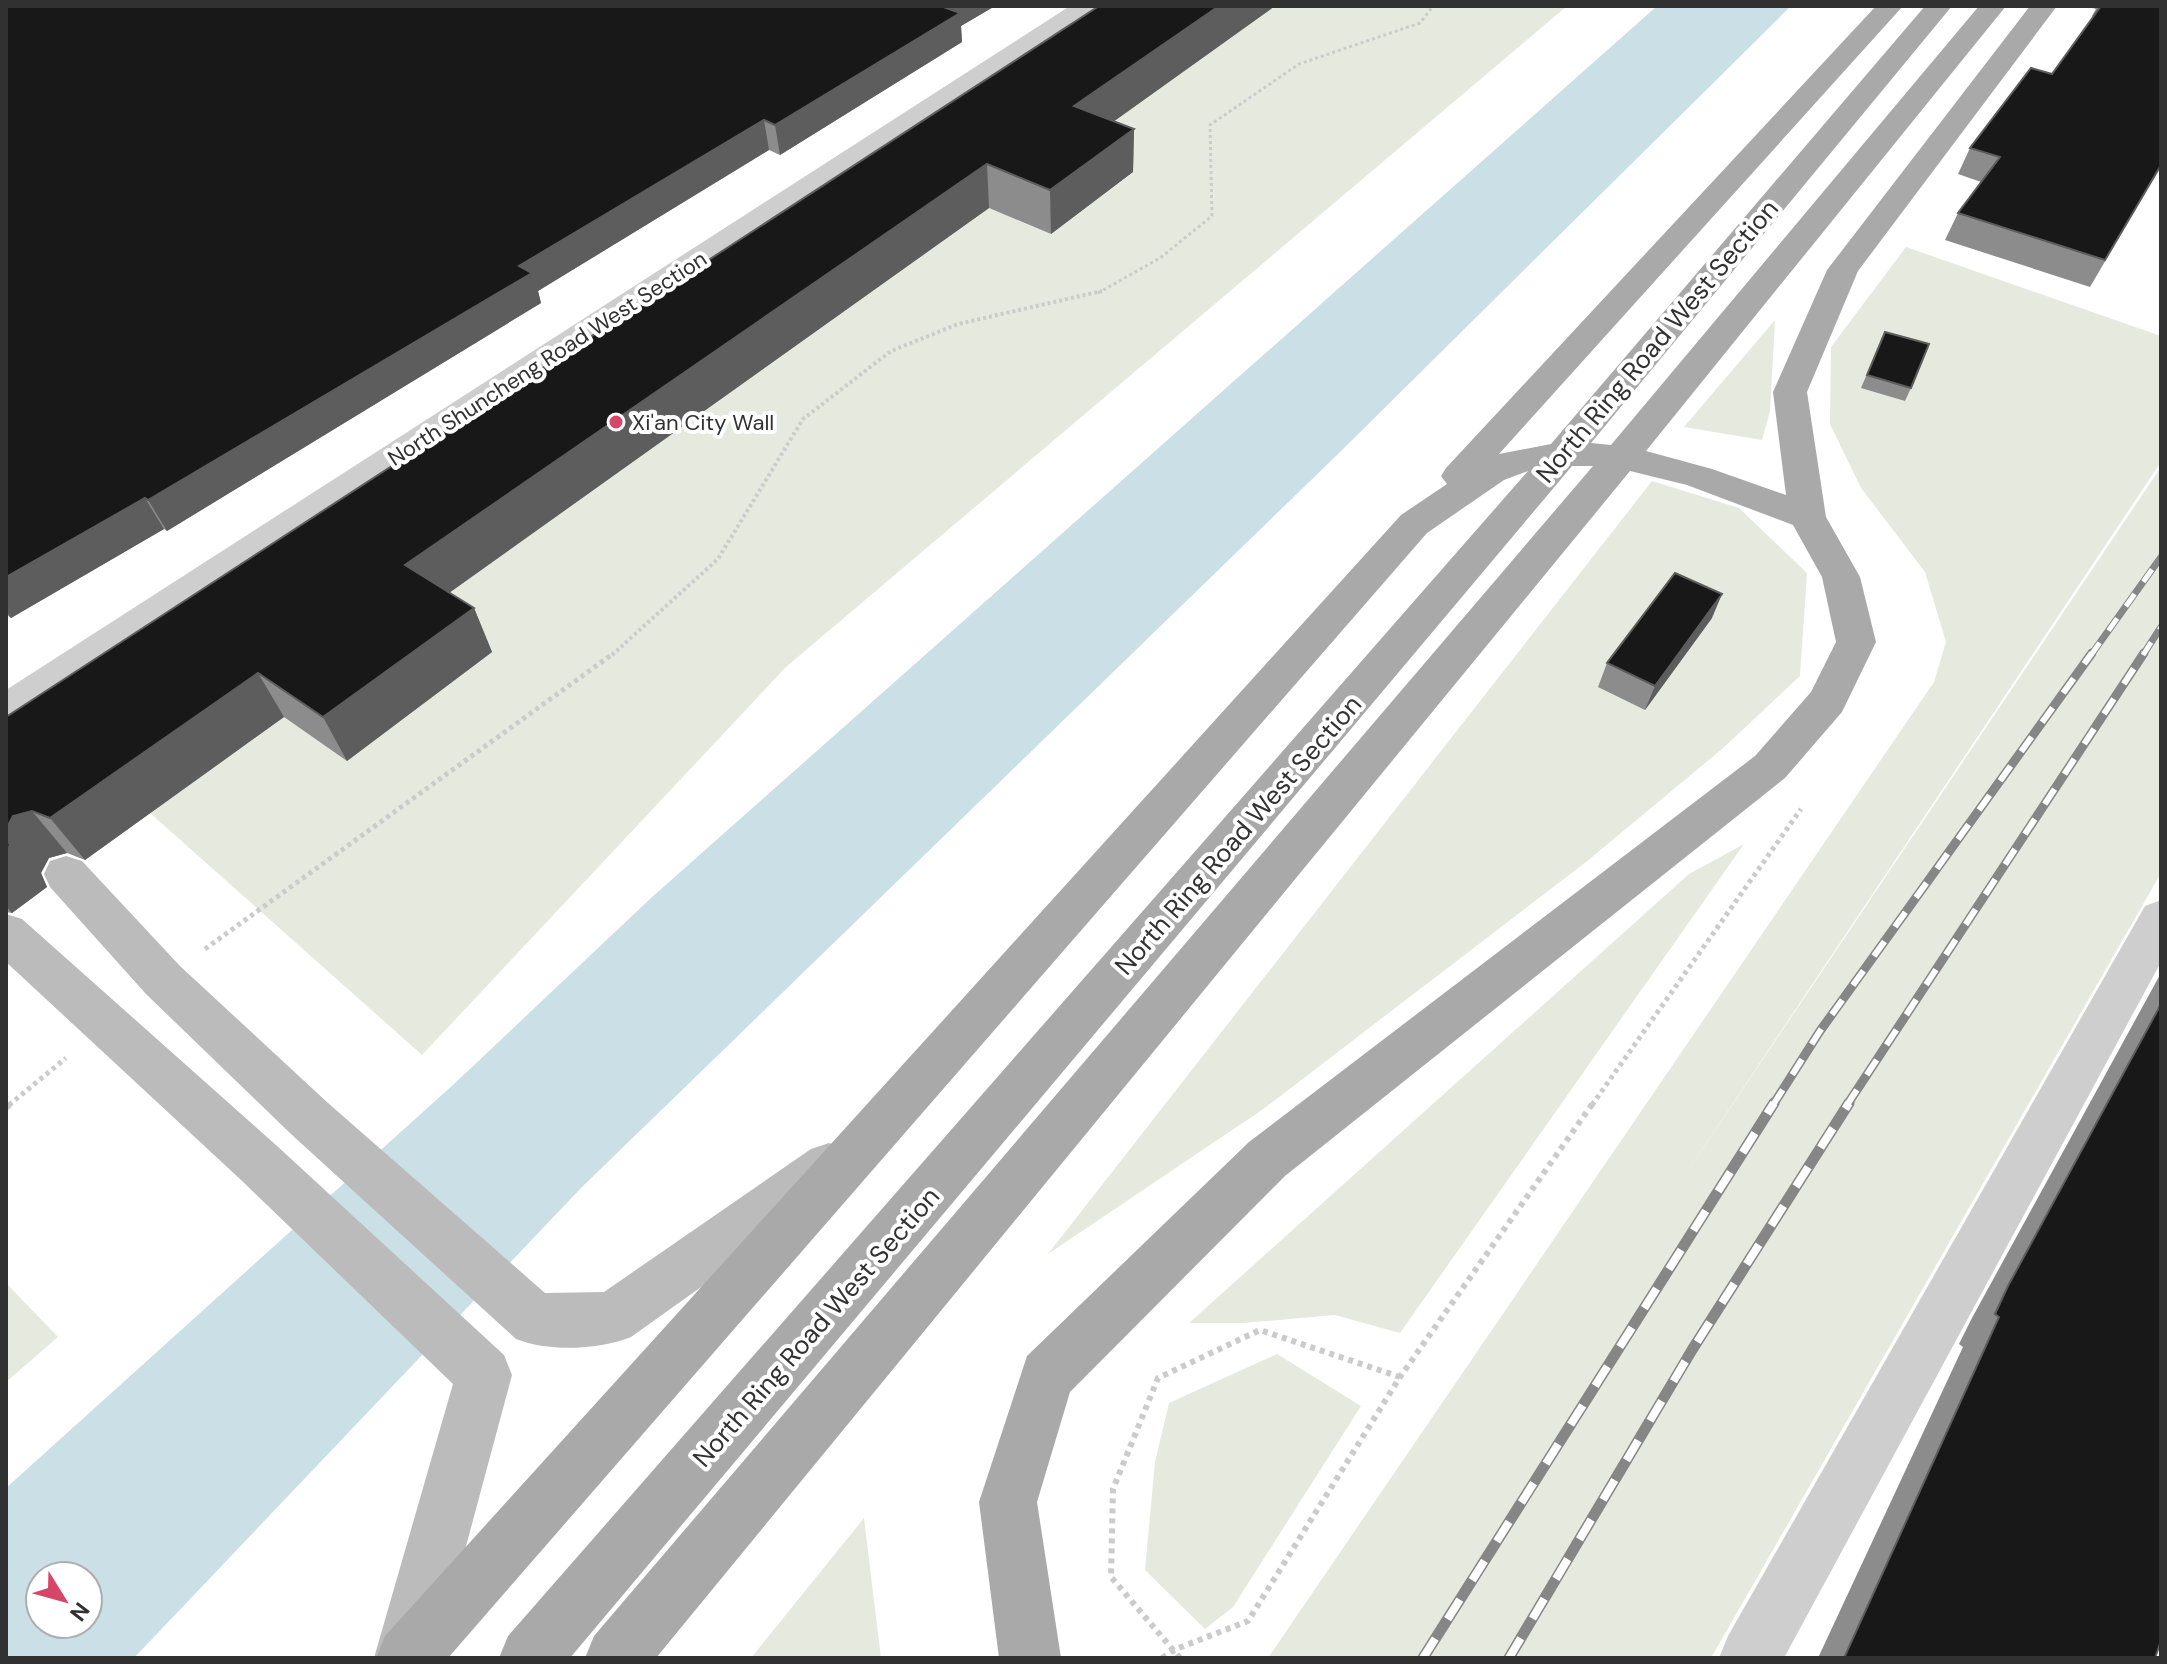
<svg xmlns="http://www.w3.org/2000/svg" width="2167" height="1664" font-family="'DM Sans',sans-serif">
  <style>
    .green { fill: #e6eade }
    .water { fill: #cae0e6; fill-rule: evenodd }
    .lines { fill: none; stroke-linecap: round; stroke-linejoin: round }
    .path-far3 { stroke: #cbcbcb; stroke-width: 3; stroke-dasharray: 3 3; stroke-linecap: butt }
    .path-far2 { stroke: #cbcbcb; stroke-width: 4; stroke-dasharray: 3 3; stroke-linecap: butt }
    .path-far1 { stroke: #cbcbcb; stroke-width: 5; stroke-dasharray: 4 4; stroke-linecap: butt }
    .path { stroke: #cbcbcb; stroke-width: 6; stroke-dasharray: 5 5; stroke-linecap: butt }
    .minor { fill: #cecece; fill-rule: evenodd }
    .tertiary { fill: #cecece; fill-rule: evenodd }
    .secondary { fill: #bbb; fill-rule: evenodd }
    .primary { fill: #a9a9a9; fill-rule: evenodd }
    .rail-far2-casing { stroke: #868686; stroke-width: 7 }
    .rail-far1-casing { stroke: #868686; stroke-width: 9 }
    .rail-casing { stroke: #868686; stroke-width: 11 }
    .rail-far2 { stroke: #fff; stroke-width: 5; stroke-dasharray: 15; stroke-linecap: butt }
    .rail-far1 { stroke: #fff; stroke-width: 6; stroke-dasharray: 18; stroke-linecap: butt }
    .rail { stroke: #fff; stroke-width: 8; stroke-dasharray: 23; stroke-linecap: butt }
    .wall { fill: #8c8c8c }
    .shaded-wall { fill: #5d5d5d }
    .building { fill: #181818; stroke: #5d5d5d; stroke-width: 2 }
    .poi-dot { fill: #d64669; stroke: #fff; stroke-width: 3 }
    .labels { text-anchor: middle; stroke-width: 8; stroke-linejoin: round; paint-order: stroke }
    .far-street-label { font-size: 22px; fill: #313131; stroke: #fff }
    .far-poi-label { font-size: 22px; fill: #313131; stroke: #fff; text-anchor: start }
    .street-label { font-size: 26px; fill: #313131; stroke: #fff }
  </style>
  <rect width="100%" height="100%" fill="#fff"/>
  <g class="green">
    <path d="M1275,6H1567L786,667L422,1055L150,813L284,717L347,760L491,652L425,610L989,208L1051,234L1133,173L1074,150Z"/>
    <path d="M1906,247L2161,336V462L1673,1193L2161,467V873L1711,1658H1268L1934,682L1946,642L1925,572L1861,488L1830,424L1831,347Z"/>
    <path d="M1775,320L1770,411L1762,440L1684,427Z"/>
    <path d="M1652,481L1739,508L1807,573L1800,676L1722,749L1586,862L1262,1110L1048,1254Z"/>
    <path d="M1744,844L1400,1333L1335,1315L1243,1323H1189L1689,874Z"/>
    <path d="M6,1283L58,1337L6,1382Z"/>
    <path d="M1277,1354L1361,1406L1233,1607L1205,1629L1145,1570L1155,1462L1169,1403Z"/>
    <path d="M864,1518L881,1658H751Z"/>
  </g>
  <path class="water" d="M1657,6H1791L1337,455L581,1188L134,1658H6V1488L454,1084L651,898ZM40,1576H88V1624H40Z"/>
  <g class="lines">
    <path class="path-far3" d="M1098,293L1160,258L1212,216L1210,125L1299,64L1420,23L1433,6"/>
    <path class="path-far2" d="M612,655L718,559L803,419L891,351L958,324L1102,291"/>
    <g class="path-far1">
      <path d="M205,949L614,653"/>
      <path d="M9,1105L66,1058"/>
      <path d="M1592,1105L1801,809"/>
    </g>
    <g class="path">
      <path d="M6,1108L12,1103"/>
      <path d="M1162,1658L1176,1649L1248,1621L1400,1377L1593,1103"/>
      <path d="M1180,1658L1111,1577L1113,1489L1158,1378L1260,1330L1400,1377"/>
    </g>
    <path class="minor" d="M2161,900V962L1784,1658H1719L1728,1636L2145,906Z"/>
    <path class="tertiary" d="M1070,6H1101L1097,12L21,721L6,725V690Z"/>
    <g class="secondary">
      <path d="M66,856L82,861L180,966L328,1103L545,1293L604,1292L811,1149L829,1143L847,1149L855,1166L847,1183L631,1337C598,1350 549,1352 516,1339L292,1135L146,994L50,887L44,874L50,861Z"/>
      <path d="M6,914L22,919L276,1145L504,1355L512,1375L436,1658H374L453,1384L240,1179L6,962Z"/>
    </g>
    <path class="primary" d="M1876,6H1903L1499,454L1551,444L1925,6H1952L1591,443L1611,445L1979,6H2006L1646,451L1712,469L1786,495L1773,392L1827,270L2030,6H2057L1858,271L1807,392L1826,517L1860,577L1876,642L1842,712L1785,778L1285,1176L1070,1392L1037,1502L1061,1658H999L979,1502L1027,1356L1249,1142L1755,756L1811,692L1836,642L1822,577L1793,525L1687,485L1630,471L656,1658H585L594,1636L1593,466H1572L570,1658H499L508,1636L1528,471L1504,480L1427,533L448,1658H376L385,1636L1401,515L1447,484L1441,476L1446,468Z"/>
    <defs>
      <g id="rail-far2">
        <path d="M2091,655L2161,557"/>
        <path d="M2143,655L2161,627"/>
      </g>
      <g id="rail-far1">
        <path d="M1773,1105L1820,1031L2092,653"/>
        <path d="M1847,1105L2144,653"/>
      </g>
      <g id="rail">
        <path d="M1423,1658L1774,1103"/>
        <path d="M1509,1658L1692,1350L1849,1103"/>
      </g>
    </defs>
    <use href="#rail-far2" class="rail-far2-casing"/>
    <use href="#rail-far1" class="rail-far1-casing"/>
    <use href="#rail" class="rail-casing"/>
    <use href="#rail-far2" class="rail-far2"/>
    <use href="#rail-far1" class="rail-far1"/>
    <use href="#rail" class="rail"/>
  </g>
  <g class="wall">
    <path d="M6,6H995L961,26L962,42L780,155L769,150L538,291L541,303L167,531L164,529L11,618L6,614Z"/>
    <path d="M1099,6H1275L1114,121L1134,129L1133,172L1051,234L989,208L449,593L474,608L492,652L347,761L284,717L85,860L67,853L49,858L41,873L47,887L12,913L6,912V717Z"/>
    <path d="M2089,6H2161V166L2090,287L1945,240L1958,213L1981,182L1958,174L1970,148L2052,74L2093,17L2092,16L2096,9L2089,7Z"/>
    <path d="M1885,332L1911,388L1905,401L1861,388Z"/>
    <path d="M1712,618L1645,710L1598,687L1607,663Z"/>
    <path d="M2161,973V1641L2155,1658H1818L1963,1347L1959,1344L1972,1318Z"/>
  </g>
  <g class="shaded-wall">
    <path d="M941,6H995L961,26L962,42L780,155L775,125Z"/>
    <path d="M1219,6H1275L1074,150V106Z"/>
    <path d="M764,120L769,150L538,291L541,303L167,531L148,500L519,266Z"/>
    <path d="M1134,129L1133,172L1051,234L1050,190Z"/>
    <path d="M987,164L989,208L425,610L405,565Z"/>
    <path d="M145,498L164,529L11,618L6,611V577Z"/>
    <path d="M1722,594L1712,618L1645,710L1655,686Z"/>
    <path d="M474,608L492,652L347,761L323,717Z"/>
    <path d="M258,673L284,717L85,860L50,818Z"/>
    <path d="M32,811L67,853L49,858L41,873L47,887L12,913L6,906V829L13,816Z"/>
  </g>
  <g class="building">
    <path d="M6,6H941L960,13L775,125L764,120L519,266L532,273L148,500L145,498L6,577Z"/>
    <path d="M1099,6H1219L1074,106L1134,129L1050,190L987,164L405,565L474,608L323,717L258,673L50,818L32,811L13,816L6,829V717Z"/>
    <path d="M2101,6H2161V165L2105,260L1958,213L2000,157L1970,148L2031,68L2052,74Z"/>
    <path d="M1885,332L1929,344L1911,388L1867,375Z"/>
    <path d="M1675,573L1722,594L1655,686L1607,663Z"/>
    <path d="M6,834L10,846L6,849Z"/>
    <path d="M2161,1004V1641L2155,1658H1844L1999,1317L1995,1314L2008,1286Z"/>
  </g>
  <circle class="poi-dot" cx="616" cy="422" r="8"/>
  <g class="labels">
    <g class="far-street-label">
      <text transform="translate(547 358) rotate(-33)" y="8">North Shuncheng Road West Section</text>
    </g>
    <g class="far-poi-label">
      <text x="632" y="430">Xi'an City Wall</text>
    </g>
    <g class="street-label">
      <text transform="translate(1657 341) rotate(-50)" y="9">North Ring Road West Section</text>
      <text transform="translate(1238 835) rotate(-49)" y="9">North Ring Road West Section</text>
      <text transform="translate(816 1327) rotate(-49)" y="9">North Ring Road West Section</text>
    </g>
  </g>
  <rect width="2167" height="1664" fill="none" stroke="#313131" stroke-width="16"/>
  <g transform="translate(64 1600) rotate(127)"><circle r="38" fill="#ffffff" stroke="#adadad" stroke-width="2"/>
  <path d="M0-6L14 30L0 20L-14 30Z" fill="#d64669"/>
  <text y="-12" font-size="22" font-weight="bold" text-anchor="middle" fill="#313131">N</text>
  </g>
</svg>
